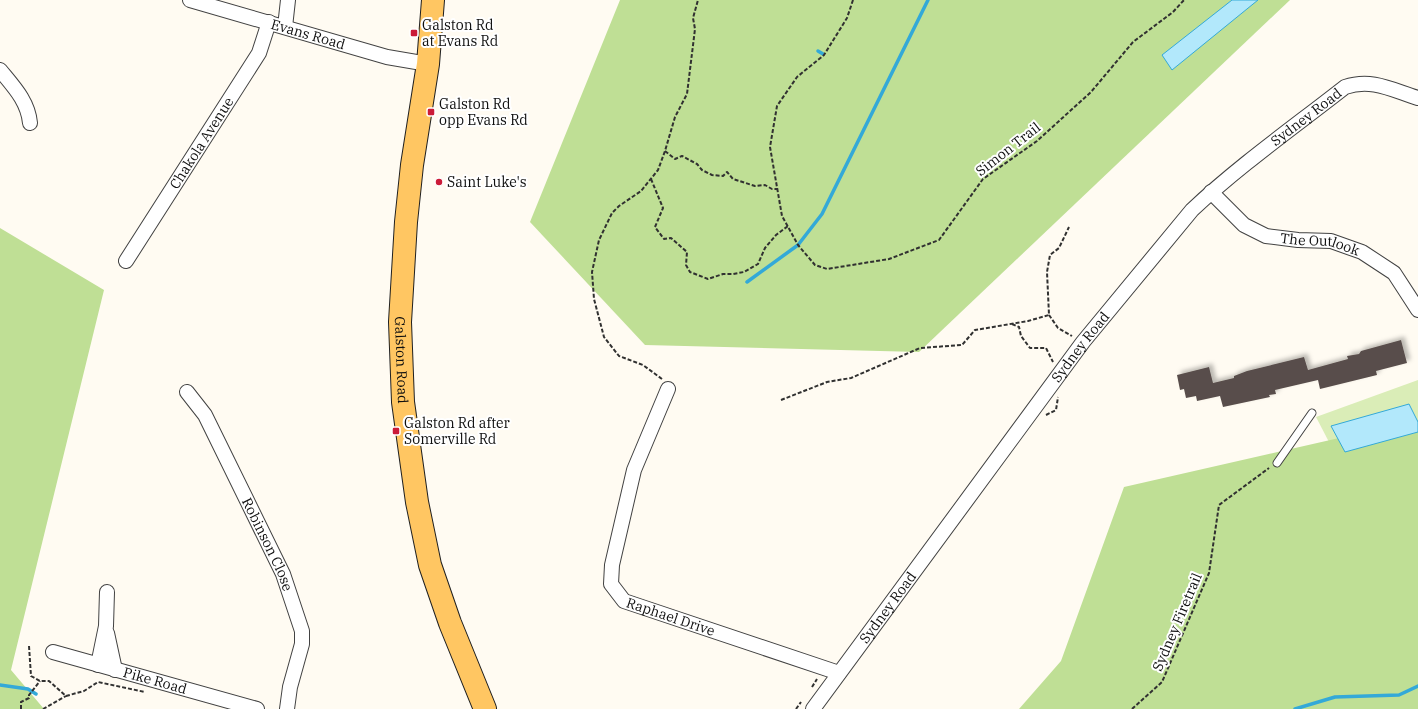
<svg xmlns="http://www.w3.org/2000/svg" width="1418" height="709" font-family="'IBM Plex Serif',serif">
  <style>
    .green { fill: #daedb7 }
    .forest { fill: #bfdf95 }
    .water { fill: #b2e8fb; stroke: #33a9d8 }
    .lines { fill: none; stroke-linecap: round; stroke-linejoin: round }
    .stream { stroke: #33a9d8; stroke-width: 3.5 }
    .building { fill: #594e4b; filter: url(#shadow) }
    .service-casing { stroke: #424242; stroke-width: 9 }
    .minor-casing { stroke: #424242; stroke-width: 16 }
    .primary-casing { stroke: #202020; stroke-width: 24 }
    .path { stroke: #313131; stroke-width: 2; stroke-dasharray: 4 2; stroke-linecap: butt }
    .service { stroke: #fff; stroke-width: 7 }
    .minor { stroke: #fff; stroke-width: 14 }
    .primary { stroke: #ffc662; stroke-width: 22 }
    .poi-dot { fill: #cb1b38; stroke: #fff; stroke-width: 1.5 }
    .labels { text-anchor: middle; stroke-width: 4; stroke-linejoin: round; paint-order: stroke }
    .poi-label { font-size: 14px; fill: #0f0f0f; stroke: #fff; text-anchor: start }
    .street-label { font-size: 14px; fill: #0f0f0f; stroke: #fff }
  </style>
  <defs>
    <filter id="shadow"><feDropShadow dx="3.5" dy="-3.5" stdDeviation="2" flood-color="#0004"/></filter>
  </defs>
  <rect width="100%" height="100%" fill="#fffbf2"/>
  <path class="green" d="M1418,380V445L1343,469L1316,417Z"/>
  <g class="forest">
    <path d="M620,0H1290L919,352L645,345L530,222Z"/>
    <path d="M0,228L104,290L11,670L44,709H0Z"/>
    <path d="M1418,420V709H1019L1061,661L1124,487Z"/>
  </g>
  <g class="water">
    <path d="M1232,0H1258L1172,70L1162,55Z"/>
    <path d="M1409,404L1418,422V432L1345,452L1331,426Z"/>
  </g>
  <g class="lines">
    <g class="stream">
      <path d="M818,51L823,54"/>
      <path d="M747,282L798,245L822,214L928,0"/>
      <path d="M0,685L28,689L36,694"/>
      <path d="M1295,709L1335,697L1399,695L1418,686"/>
    </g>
  </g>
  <path class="building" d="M1401,340L1407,363L1376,371L1377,375L1320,389L1318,380L1275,390L1276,394L1269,395L1270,397L1223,407L1220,396L1197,401L1196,396L1186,398L1184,389L1180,390L1177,375L1209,367L1213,383L1234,378V376L1247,371L1304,357L1308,370L1348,359L1347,356L1359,354L1361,351Z"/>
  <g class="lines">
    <defs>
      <path id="service" d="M1277,463L1312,413"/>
      <g id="minor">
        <path id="s1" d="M190,0L387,57L428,64"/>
        <path d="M285,27L288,0"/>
        <path d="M0,70C13,86 28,101 30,123"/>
        <path id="s2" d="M1211,192L1244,225L1266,236L1298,240L1331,241L1362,252L1394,273L1418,310"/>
        <path id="s3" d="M126,261L259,53L269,22"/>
        <path id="s4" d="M668,389L634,470L612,565L611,584L624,601L839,673"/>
        <path id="s5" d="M187,392L205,415L283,574L302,631V644L290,687L287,709"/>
        <path d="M107,633L115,670"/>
        <path id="s6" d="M53,652L257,709"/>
        <path d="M98,665L106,626L107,592"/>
        <path id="s7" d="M813,709L1083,342L1192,210C1240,165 1294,127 1345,87C1372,78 1392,90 1418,98"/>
      </g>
      <g id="primary">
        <path id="s8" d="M433,0L428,64L412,165L406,222L400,322L403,402L417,502L430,565L450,623L485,709"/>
      </g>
    </defs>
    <use href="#service" class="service-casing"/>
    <use href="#minor" class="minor-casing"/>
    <use href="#primary" class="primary-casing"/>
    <g class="path">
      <path d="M853,0L847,18L824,55L797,77L777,106L770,147L782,216L798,245L815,265L827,269L889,259L939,240L983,179L1037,141L1091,92L1133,42L1173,12L1184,0"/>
      <path d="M665,151L675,159L682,156L697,164L702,170L712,175L723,176L727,172L733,179L755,186L765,185L772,189H778"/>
      <path d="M651,179L663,208L655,227L664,239L671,238L687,252L686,265L690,272L708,279L723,274H733L744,272L758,264L765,248L776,235L788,226"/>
      <path d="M1049,315L1058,328L1072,336"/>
      <path d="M1012,324L1019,327L1021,336L1030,348H1046L1053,362"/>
      <path d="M662,379L643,365L619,356L604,337L594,299L592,272L599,240L612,213L619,206L641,191L658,170L665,151L675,117L687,94L695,29L693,18L698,0"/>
      <path d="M781,400L827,382L851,378L920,348L962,345L975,330L1028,321L1049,315L1047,272L1050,255L1059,248L1069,227"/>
      <path d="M1046,415L1056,410L1058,397"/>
      <path d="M29,646L31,676L40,681H49L66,696L84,691L98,682L145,692"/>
      <path d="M812,687L817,679"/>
      <path d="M21,709V702L29,698V695L40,681"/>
      <path d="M43,709L66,696"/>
      <path d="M796,709L801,702"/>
      <path d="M1132,709L1162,682L1209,573L1219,505L1269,468"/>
    </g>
    <use href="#service" class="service"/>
    <use href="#minor" class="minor"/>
    <use href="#primary" class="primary"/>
  </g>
  <g class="poi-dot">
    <rect x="410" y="29" width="8" height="8" rx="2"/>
    <rect x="427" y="108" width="8" height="8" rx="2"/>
    <circle cx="439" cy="182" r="4"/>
    <rect x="392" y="427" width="8" height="8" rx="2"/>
  </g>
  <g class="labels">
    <g class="poi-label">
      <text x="422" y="30">Galston Rd<tspan x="422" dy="16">at Evans Rd</tspan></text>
      <text x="439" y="109">Galston Rd<tspan x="439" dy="16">opp Evans Rd</tspan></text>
      <text x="447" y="187">Saint Luke's</text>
      <text x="404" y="428">Galston Rd after<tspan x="404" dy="16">Somerville Rd</tspan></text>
    </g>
    <g class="street-label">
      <text dy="5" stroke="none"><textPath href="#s1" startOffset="123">Evans Road</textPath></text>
      <text dy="5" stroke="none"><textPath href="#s7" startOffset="774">Sydney Road</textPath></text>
      <text dy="5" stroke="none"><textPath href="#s3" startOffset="140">Chakola Avenue</textPath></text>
      <text transform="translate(1008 149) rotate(-38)" y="5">Simon Trail</text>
      <text dy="5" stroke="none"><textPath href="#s2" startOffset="126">The Outlook</textPath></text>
      <text dy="5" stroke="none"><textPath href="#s7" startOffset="450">Sydney Road</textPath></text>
      <text dy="5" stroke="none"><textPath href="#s8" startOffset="362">Galston Road</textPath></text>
      <text dy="5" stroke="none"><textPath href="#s5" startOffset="173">Robinson Close</textPath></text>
      <text dy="5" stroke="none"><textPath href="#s7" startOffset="126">Sydney Road</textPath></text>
      <text dy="5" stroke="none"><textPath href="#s4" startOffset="275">Raphael Drive</textPath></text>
      <text transform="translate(1177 622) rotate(-67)" y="5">Sydney Firetrail</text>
      <text dy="5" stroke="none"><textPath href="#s6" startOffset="106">Pike Road</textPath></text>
    </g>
  </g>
</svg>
